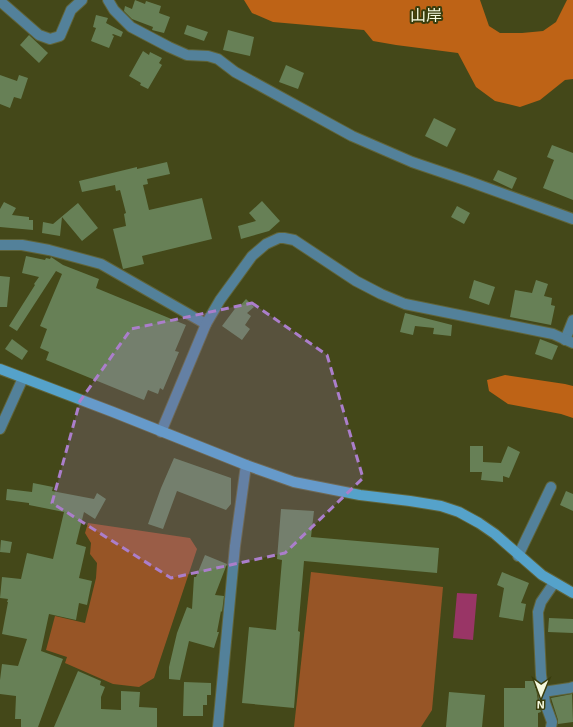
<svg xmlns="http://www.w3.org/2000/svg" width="573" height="727" font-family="'Exo 2','Noto Sans JP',sans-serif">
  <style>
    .green { fill: #975526 }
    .forest { fill: #be6316 }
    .water { fill: #993566 }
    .building { fill: #678056 }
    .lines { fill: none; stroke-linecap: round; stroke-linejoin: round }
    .street-casing { stroke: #606439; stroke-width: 12 }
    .secondary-casing { stroke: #606439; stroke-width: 12 }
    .street { stroke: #53819a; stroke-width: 10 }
    .secondary { stroke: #55a2ca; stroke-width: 10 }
    .marked { fill: #ab7ecb; fill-opacity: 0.2; stroke: #ab7ecb; stroke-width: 3; stroke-dasharray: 8 5; stroke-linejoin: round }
    .labels { text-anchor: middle; stroke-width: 4; stroke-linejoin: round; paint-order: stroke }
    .neighbourhood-label { font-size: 16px; fill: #f4f8de; stroke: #3a3d0c }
  </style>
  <rect width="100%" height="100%" fill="#444819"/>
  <g class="green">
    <path d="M88,523L190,538L197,549L154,678L139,687L113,684L65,663L67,657L46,650L55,616L85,623L96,578L97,563L90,554L91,543L85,533Z"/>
    <path d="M311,572L443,587L432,710L421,727H294Z"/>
  </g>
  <g class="forest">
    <path d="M244,0H480L489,26L500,33H522L543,31L556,22L567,0H573V79L565,80L540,100L520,107L495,101L476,87L458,53L396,45L373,41L364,30L273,22L252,13Z"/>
    <path d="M505,375L565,384L573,386V418L561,414L508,404L489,391L487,380Z"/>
  </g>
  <path class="water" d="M457,593L477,594L473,640L453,638Z"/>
  <g class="building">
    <path d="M135,0L145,4L146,1L161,6L159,13L170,17L164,33L152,30L153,27L132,19L124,11L125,6L132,9Z"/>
    <path d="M96,15L108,18L106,23L123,32L121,37L113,34L112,35L114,36L109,48L91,41L96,28L93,27Z"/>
    <path d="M187,25L208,32L204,41L184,34Z"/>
    <path d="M228,30L254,37L250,56L223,50Z"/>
    <path d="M29,35L48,53L39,63L20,45Z"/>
    <path d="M143,51L149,55L150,52L162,58L159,63L162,65L148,89L140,85L141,83L129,76Z"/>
    <path d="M286,65L304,73L298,89L279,82Z"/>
    <path d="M0,75L17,81L19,75L28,78L21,99L14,97L10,108L0,104Z"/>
    <path d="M434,118L456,129L447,147L425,136Z"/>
    <path d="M552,145L573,153V200L543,188L554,160L547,157Z"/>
    <path d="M167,162L170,174L147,179L148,184L143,185L149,210L202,198L212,239L142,256L144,264L123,269L113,229L126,226L124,214L126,213L120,190L116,191L115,185L82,192L79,181L137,167V169Z"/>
    <path d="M498,170L517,178L512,189L493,180Z"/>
    <path d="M262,201L280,221L269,231L241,239L238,226L256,221L249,213Z"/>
    <path d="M4,202L16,208L12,215L29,217V220H33V230L0,227V209Z"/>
    <path d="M78,203L98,228L82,241L62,217L60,236L42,233L43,222L53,224Z"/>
    <path d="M457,206L470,213L464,224L451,217Z"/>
    <path d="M26,256L45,260L46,258L50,259L51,257L63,265L99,279L96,288L186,325L175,351L179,352L163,390L160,388L158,394L148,390L144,400L46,360L49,352L40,348L47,329L40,326L62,274L56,271L17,331L9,326L35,285L34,284L39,277L22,273Z"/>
    <path d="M0,276L10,277L7,307H0Z"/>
    <path d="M474,280L495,287L489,305L469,298Z"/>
    <path d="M536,280L548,284L544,296L552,298L551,305L555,306L551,325L510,317L515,290L532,293Z"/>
    <path d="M246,299L254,307L247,313L251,316L245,325L250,329L242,340L222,326L237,306L239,307Z"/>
    <path d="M405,313L452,325L451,336L433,334L434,328L415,326L413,335L400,332Z"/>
    <path d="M12,339L28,351L22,360L5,349Z"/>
    <path d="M540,339L558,346L552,360L535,354Z"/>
    <path d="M470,446H483V462L501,463L508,446L520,452L509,478L503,476V482L481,480L482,472H470Z"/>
    <path d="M174,458L231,478V504L226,510L177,491L163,529L148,524L161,488Z"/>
    <path d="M33,483L53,487L52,491L94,499L97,493L106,499L95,519L84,512L76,544L86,547L79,578L92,581L87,605L79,603L76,620L49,614L41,651L63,659L38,727H21V719H15L16,696L0,694V680L2,664L18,666L27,639L2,634L8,602H7L8,599L0,598L2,577L21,579L27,553L53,559L64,512L29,505V503L6,500L7,489L32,492Z"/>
    <path d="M566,491L573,494V511L560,505Z"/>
    <path d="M281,509L314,511L311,537L439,548L437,573L304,561L298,631L300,632L294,708L242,703L249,627L276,630L282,560L277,559Z"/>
    <path d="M1,540L12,542L10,553L0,552Z"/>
    <path d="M205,555L227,564L215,595L224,596L222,612L221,611L217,632H219L214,648L189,641L180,680L169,679V667L177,633L187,607L192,609L194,577H196Z"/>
    <path d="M502,572L529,583L521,603L526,604L523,621L499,617L504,588L497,585Z"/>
    <path d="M549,618L573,619V633L548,632Z"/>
    <path d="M78,671L101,681L100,685L105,687L101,697V709L121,710V691L140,692L139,707L157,708V727H54Z"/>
    <path d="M525,681H535V688H536L538,701L541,712L538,713V727H504V688H525Z"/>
    <path d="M184,682L211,683V695H207V705H203V716H183Z"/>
    <path d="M449,692L485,695L482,727H446Z"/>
    <path d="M572,694L573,722L558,724V720L551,698Z"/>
  </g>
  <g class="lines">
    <defs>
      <g id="street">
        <path d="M108,0L114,10L131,27L169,47L187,55L208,56L218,59L235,72L352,136L412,162L468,181L573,219"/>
        <path d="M0,1L39,35L50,39L60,36L71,10L82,0"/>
        <path d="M0,245H22L49,250L101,264L206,324"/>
        <path d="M565,340L573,320"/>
        <path d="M0,429L23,378"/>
        <path d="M161,432L206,324L220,300L252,256L266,244L279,238H284L294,240L356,281L381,294L405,304L553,334L573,343"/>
        <path d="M518,556L551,487"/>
        <path d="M543,692L570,688L573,687"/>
        <path d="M218,727L235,546L246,465"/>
        <path d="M551,727L552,722L545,703L541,675L538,612L541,602L554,583"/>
      </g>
      <path id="secondary" d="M0,369L113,412L246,465L294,482L360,495L410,501L441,506L459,512L479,523L495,534L542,575L573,593"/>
    </defs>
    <use href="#street" class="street-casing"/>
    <use href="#secondary" class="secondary-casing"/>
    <use href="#street" class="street"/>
    <use href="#secondary" class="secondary"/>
  </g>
  <path class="marked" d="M252,303L327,355L363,478L285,553L171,578L52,503L80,401L131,329Z"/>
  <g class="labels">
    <g class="neighbourhood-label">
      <text x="426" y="21">山岸</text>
    </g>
  </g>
  <g transform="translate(541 695) rotate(181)" stroke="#3a3d0c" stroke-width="3" paint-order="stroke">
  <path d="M0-3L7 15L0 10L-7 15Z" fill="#f4f8de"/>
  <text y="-6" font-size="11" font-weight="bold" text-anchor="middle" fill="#f4f8de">N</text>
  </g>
</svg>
